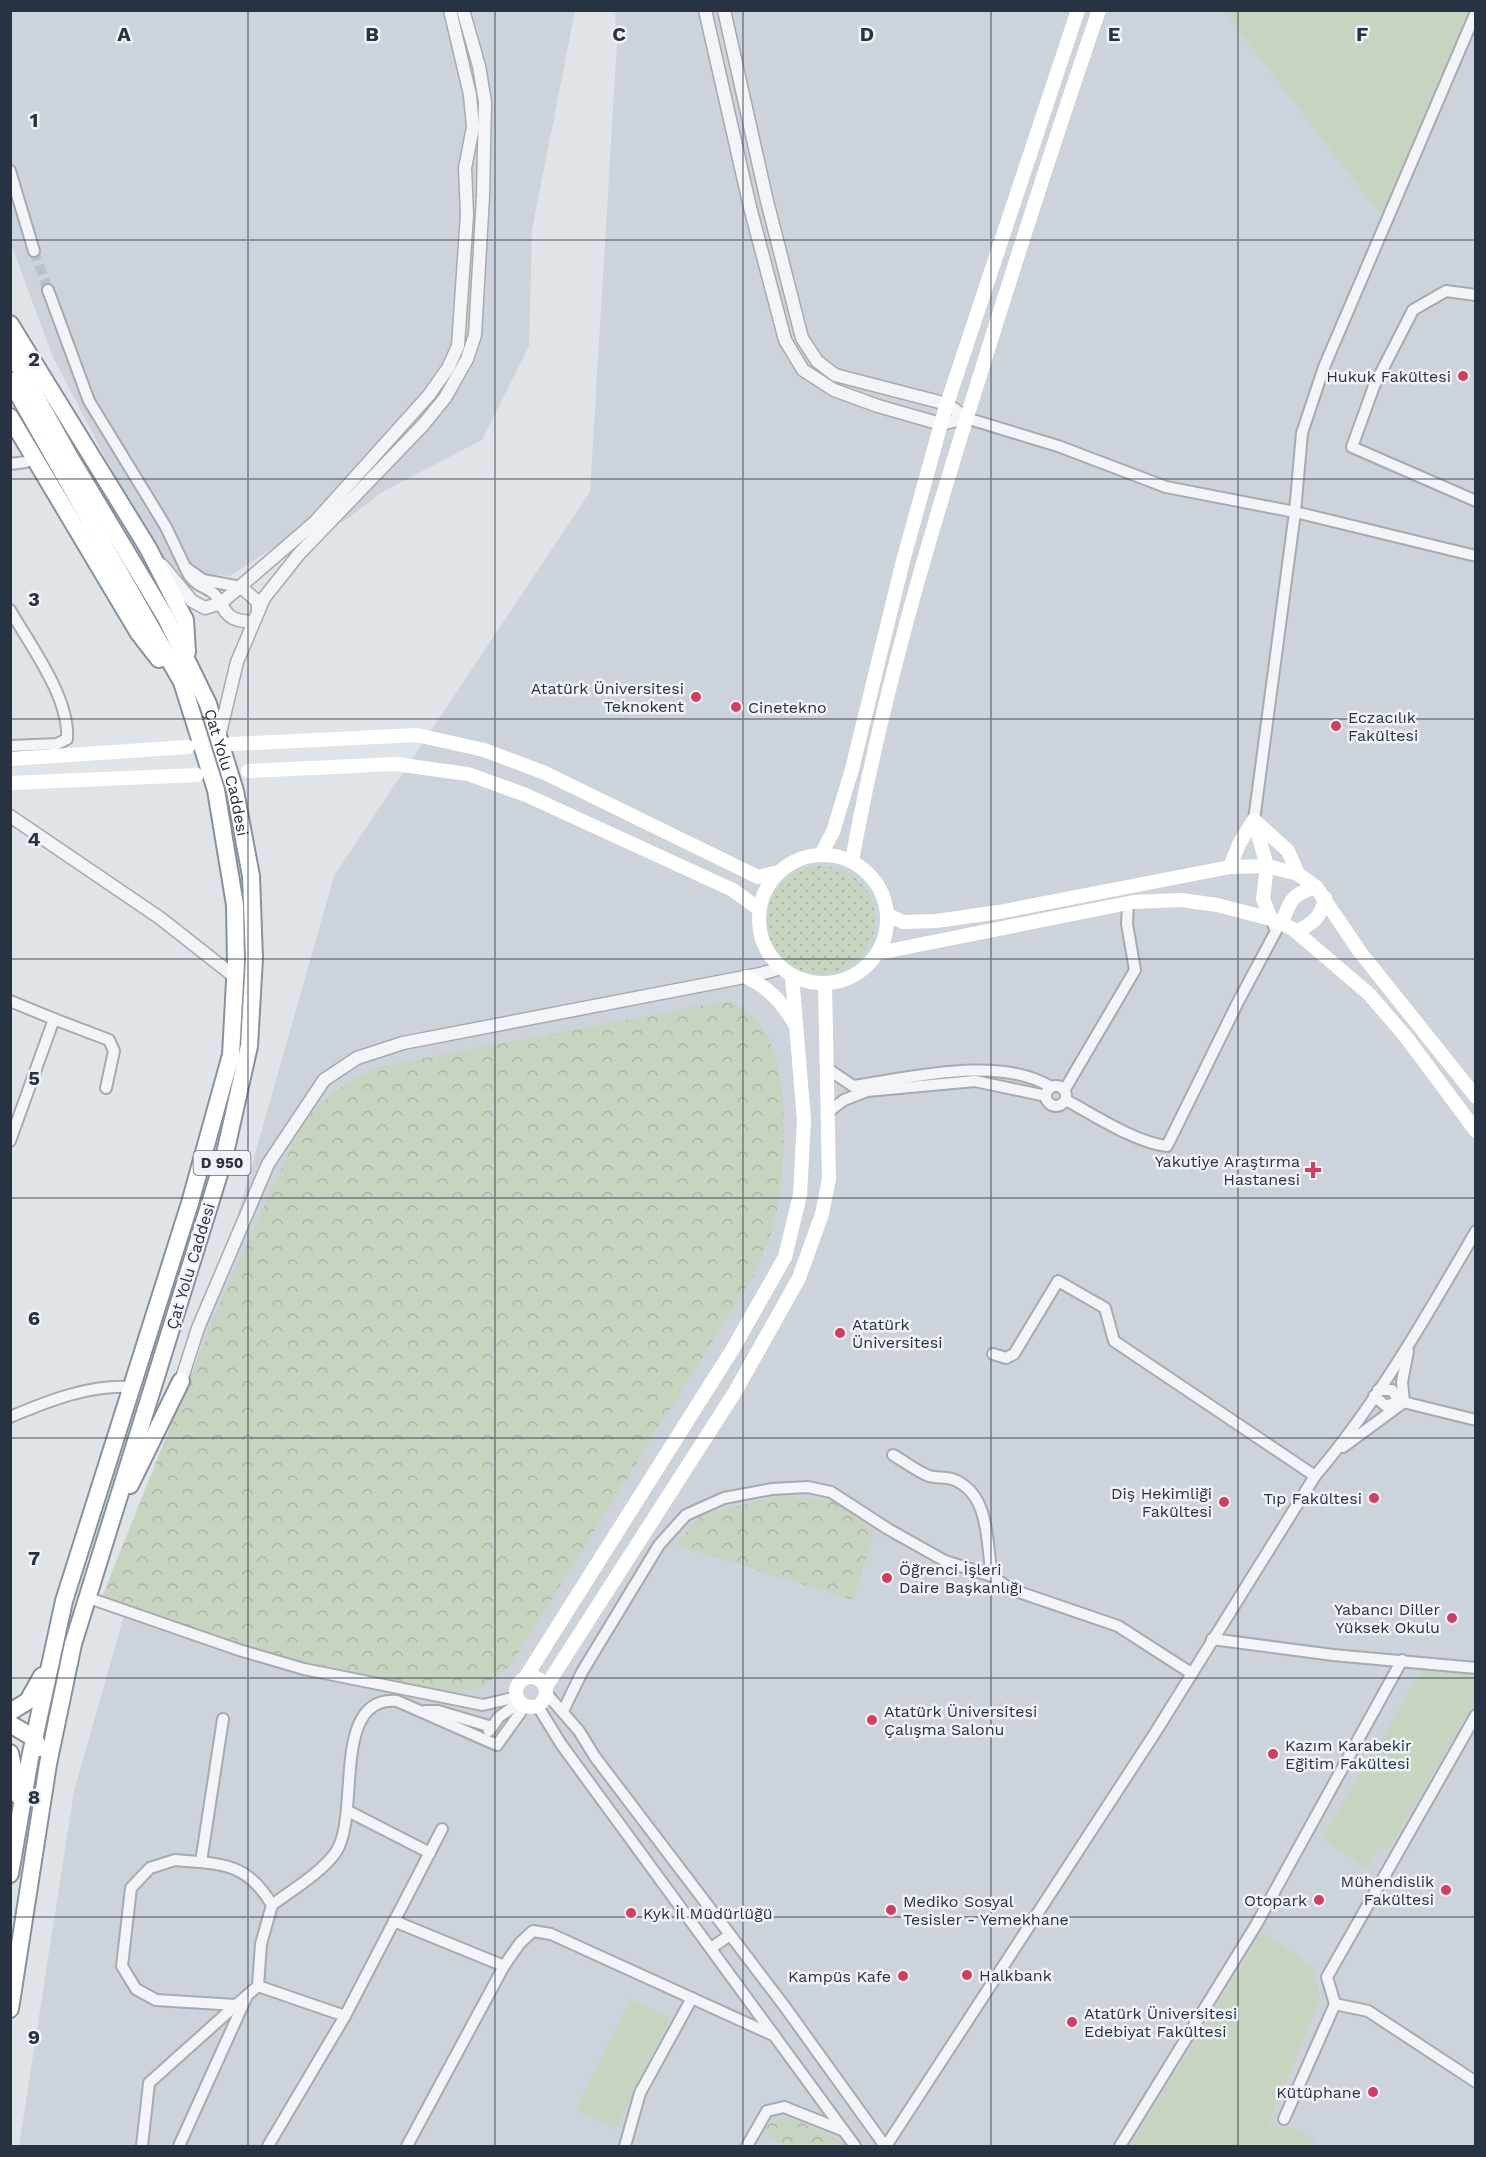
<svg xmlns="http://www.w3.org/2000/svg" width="1486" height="2157" font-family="'Work Sans',sans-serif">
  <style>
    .built { fill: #cdd3db }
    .grass { fill: url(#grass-dots) }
    .forest { fill: url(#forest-crowns) }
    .park { fill: #c6d4c0 }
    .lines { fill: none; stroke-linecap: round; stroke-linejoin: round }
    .minor-tunnel { stroke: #bac0c8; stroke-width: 10; stroke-dasharray: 10 5; stroke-linecap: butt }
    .minor-casing { stroke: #a4abb4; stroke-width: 14 }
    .tertiary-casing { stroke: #a4abb4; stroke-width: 15 }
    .trunk-casing { stroke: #8692a1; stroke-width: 20 }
    .minor { stroke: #f2f4f7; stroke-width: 10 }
    .tertiary { stroke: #f2f4f7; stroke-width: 12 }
    .secondary { stroke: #fff; stroke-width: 14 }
    .trunk { stroke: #fff; stroke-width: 16 }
    .grid { fill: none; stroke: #273242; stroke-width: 1.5; stroke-opacity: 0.55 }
    .poi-dot { fill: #d63c5e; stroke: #eff3f7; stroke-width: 2 }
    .labels { text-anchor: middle; stroke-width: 5; stroke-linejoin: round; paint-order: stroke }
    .shield { fill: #eff3f7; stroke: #636c78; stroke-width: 1.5 }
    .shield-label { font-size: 15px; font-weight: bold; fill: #273242 }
    .poi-label { font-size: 16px; fill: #273242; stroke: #eff3f7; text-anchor: end }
    .street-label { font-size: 16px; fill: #273242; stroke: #eff3f7 }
    .grid-label { font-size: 20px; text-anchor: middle; font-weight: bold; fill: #273242; stroke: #eff3f7; stroke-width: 5; stroke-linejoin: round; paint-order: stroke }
  </style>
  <defs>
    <pattern id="grass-dots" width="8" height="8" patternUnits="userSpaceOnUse" patternTransform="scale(1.5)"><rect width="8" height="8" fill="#c6d4c0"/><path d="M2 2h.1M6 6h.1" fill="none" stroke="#aab6a6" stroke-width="1.8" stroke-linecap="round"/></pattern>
    <pattern id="forest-crowns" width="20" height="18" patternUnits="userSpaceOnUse" patternTransform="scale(1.5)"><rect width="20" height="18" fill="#c6d4c0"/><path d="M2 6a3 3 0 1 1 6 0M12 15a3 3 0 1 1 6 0" fill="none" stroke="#aab6a6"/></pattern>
  </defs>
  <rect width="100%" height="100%" fill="#dfe4e9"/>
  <g class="built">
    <path d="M11,11H575L532,230L529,346L482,440L382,492L346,520L273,548L230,576L164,571L52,355L11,244Z"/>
    <path d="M615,11H1475V2146H19L74,1791L334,876L590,492L617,43Z"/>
  </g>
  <circle class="grass" cx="821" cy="920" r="54"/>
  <g class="forest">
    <path d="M732,1000C746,1010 759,1019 767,1035C791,1080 786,1180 773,1228C768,1244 760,1260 754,1275L510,1666C488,1684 478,1692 449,1693L262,1652L100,1602L217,1310L302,1124C330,1092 343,1083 382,1066Z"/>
    <path d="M782,1495L839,1502L874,1533L853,1600L676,1545L700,1515Z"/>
    <path d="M787,2116L839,2140L844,2146H785L763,2134L766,2125Z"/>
  </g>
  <g class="park">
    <path d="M1224,11H1475L1386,222Z"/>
    <path d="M1425,1665L1468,1671L1475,1682V1702L1389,1848H1378L1367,1870L1322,1838Z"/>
    <path d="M1262,1932L1314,1968L1320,2000L1268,2125L1295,2128L1314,2139L1315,2146H1134L1132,2143Z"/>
    <path d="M631,1999L670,2018L615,2129L576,2109Z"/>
  </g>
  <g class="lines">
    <path class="minor-tunnel" d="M34,251L48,290"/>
    <defs>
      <g id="minor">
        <path d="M10,171L34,251"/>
        <path d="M48,290L89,401L166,527L185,567"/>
        <path d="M1476,295L1446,291L1413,310L1374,386L1352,447L1476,501"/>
        <path d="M966,418L1058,446L1166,487L1295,512L1476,556"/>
        <path d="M10,464L26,462L35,457"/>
        <path d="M221,603C212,584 194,591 185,567L203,580L241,587"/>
        <path d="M10,610C30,645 70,698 67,739L57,744L10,746"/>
        <path d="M1254,820L1295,512L1302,433L1324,367L1476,12"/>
        <path d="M10,1001L54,1019L10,1141"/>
        <path d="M54,1019L109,1040L114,1051L106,1088"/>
        <path d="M828,1069L853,1086C910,1078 1000,1055 1051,1087"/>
        <circle cx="1056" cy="1096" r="10"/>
        <path d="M1065,1089L1135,970L1127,924L1128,903"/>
        <path d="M1066,1100C1094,1115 1136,1143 1167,1146L1238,1002L1276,931L1271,919"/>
        <path d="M828,1112L844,1100L867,1091L975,1081L1046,1096"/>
        <path d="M993,1354L1006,1358L1014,1354L1058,1281L1105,1308L1114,1341L1315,1476"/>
        <path d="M1378,1390H1392L1399,1401"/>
        <path d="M1374,1396L1386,1406L1399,1401L1476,1420"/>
        <path d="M10,1417C48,1401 90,1384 132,1387"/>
        <path d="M1343,1447L1404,1402L1402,1382L1408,1351"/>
        <path d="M893,1455C904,1461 916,1471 929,1476C936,1478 945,1477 952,1479C991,1493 986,1543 992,1576L1010,1589L1118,1626L1191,1673"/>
        <path d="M86,1597L239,1650L304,1669L483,1705L517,1697"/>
        <path d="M1212,1639L1333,1655L1476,1668"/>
        <path d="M546,1693L579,1731L595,1757L785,2007L885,2146"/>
        <path d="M537,1705L561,1744L855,2146"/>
        <path d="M425,1711H438L492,1727"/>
        <path d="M563,1711L582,1672L659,1545L686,1515L724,1498L772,1489L808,1487L831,1492L888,1529L945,1561L992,1576"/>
        <path d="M489,1731L499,1717L520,1702"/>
        <path d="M348,1811L430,1853"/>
        <path d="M175,1860C221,1864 247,1862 272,1905L261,1944L258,1986L236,2005L156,2000L136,1989L122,1966L131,1888L150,1868Z"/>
        <path d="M201,1862L223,1719"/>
        <path d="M272,1905C292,1890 321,1873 336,1852C361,1814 330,1696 397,1701L497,1745L525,1706"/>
        <path d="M394,1921L504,1966"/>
        <path d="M711,1948L730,1935"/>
        <path d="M258,1986L345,2016"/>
        <path d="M1335,2004L1368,2011L1476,2082"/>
        <path d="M1284,2119L1335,2004L1327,1977L1476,1715"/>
        <path d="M142,2146L149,2083L236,2005"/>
        <path d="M179,2146L246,1998"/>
        <path d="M268,2146L345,2016L442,1829"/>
        <path d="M407,2146L504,1966L520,1943L533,1931L551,1934L775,2036"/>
        <path d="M625,2146L640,2093L692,1998"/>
        <path d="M747,2146L767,2111L784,2107L842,2130"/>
        <path d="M886,2146L1155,1733L1315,1476C1378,1402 1427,1315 1476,1231"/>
        <path d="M1120,2146L1256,1925L1402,1660"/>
      </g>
      <g id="tertiary">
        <path d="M705,10L750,207L785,340L803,370L834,390L878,406L941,424L966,418"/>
        <path d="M724,10L766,197L802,338L817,361L835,375L947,404L966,418"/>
        <path d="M162,565L192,601L205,608L221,603L315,522L429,395L448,368L458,346L467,215L465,168L473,127L470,95L450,10"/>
        <path d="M241,587L258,602V612"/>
        <path d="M221,603C227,619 237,621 253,622"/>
        <path d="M219,737L237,662L264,598L299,554L423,425L445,398L467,359L475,335L483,196L485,102L479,66L463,10"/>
        <path d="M10,816L160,918L235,977"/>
        <path d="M181,1381L198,1328L268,1164L324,1080L357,1058L403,1043L760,974L781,968"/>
      </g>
      <g id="trunk">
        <path d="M10,324L148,548L185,620L187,652"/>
        <path id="s1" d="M10,350L68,454L166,618L208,704L235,791L251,876L254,958L249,1046L224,1158L73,1644L48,1764L10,2009"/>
        <path d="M10,380L182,682L216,790L235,905L236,963L231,1055L190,1203L64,1601L30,1758L10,1874"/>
        <path d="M10,417L138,632L159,659"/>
        <path d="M130,1485L181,1381"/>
        <path d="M10,1712L28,1701L42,1676"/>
        <path d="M10,1724L34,1738L39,1748"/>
        <path d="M10,1753L19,1796"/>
      </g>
    </defs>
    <use href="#minor" class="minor-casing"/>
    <use href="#tertiary" class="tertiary-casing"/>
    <use href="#trunk" class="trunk-casing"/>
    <use href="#minor" class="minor"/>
    <use href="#tertiary" class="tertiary"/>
    <g class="secondary">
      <path d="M231,744L417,735L484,750L545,773L758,877L779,872"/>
      <path d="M10,759L188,747"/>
      <path d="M248,771L395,764L468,774L526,795L733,890L759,909"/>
      <path d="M10,783L197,775"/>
      <path d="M1254,820L1267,866L1263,899L1271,919"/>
      <path d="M1254,820L1288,851L1298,874"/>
      <path d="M821,854L833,832L852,769L903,561L944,413L1078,10"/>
      <circle cx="823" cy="919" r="64"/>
      <path d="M852,861C880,705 924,554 971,404C1012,272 1054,141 1099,10"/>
      <path d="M1230,867L1239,844L1254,820"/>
      <path d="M888,915L903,922L936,921L999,912L1230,867L1267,866L1298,874L1316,887L1360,952L1476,1097"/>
      <path d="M1282,924C1289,901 1292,894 1316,887"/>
      <path d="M1296,932C1313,923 1321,918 1325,898"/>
      <path d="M878,953L1133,902L1181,900L1217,905L1271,919L1293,929L1369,994L1406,1037L1476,1131"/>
      <path d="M746,977C770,988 782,1003 795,1024"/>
      <circle cx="531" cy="1692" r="15"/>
      <path d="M525,1678L734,1347L785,1257L800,1195L804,1120L792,976"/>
      <path d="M545,1688L735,1392L799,1278L822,1214L829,1179L825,983"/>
    </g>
    <use href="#trunk" class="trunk"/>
  </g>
  <path class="grid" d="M248,10V2146M495,10V2146M743,10V2146M991,10V2146M1238,10V2146M10,240H1476M10,479H1476M10,719H1476M10,959H1476M10,1198H1476M10,1438H1476M10,1678H1476M10,1917H1476"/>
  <g class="poi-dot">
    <circle cx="1463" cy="376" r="6"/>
    <circle cx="696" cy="697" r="6"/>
    <circle cx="736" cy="707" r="6"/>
    <circle cx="1336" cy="726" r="6"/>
    <path d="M1310 1161h6v6h6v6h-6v6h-6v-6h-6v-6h6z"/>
    <circle cx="840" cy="1333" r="6"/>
    <circle cx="1374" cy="1498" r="6"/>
    <circle cx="1224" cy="1502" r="6"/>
    <circle cx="887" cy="1578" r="6"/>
    <circle cx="1452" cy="1618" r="6"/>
    <circle cx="872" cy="1720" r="6"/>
    <circle cx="1273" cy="1754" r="6"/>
    <circle cx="1446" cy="1890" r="6"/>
    <circle cx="1319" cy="1900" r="6"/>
    <circle cx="891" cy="1910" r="6"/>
    <circle cx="631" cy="1913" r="6"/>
    <circle cx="967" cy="1975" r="6"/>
    <circle cx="903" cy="1976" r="6"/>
    <circle cx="1072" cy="2022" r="6"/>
    <circle cx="1373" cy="2092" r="6"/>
  </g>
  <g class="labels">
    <rect class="shield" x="193.5" y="1151" width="57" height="24" rx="4.5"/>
    <g class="shield-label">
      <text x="222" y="1168">D 950</text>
    </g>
    <g class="poi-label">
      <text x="1451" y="382">Hukuk Fakültesi</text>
      <text x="684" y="694">Atatürk Üniversitesi<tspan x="684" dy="18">Teknokent</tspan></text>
      <text x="748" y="713" text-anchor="start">Cinetekno</text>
      <text x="1348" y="723" text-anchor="start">Eczacılık<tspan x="1348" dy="18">Fakültesi</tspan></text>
      <text x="1300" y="1167">Yakutiye Araştırma<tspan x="1300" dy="18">Hastanesi</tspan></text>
      <text x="852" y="1330" text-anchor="start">Atatürk<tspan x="852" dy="18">Üniversitesi</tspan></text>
      <text x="1212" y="1499">Diş Hekimliği<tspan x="1212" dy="18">Fakültesi</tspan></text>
      <text x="1362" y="1504">Tıp Fakültesi</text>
      <text x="899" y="1575" text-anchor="start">Öğrenci İşleri<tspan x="899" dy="18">Daire Başkanlığı</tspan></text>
      <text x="1440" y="1615">Yabancı Diller<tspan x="1440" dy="18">Yüksek Okulu</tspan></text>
      <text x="884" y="1717" text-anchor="start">Atatürk Üniversitesi<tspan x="884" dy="18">Çalışma Salonu</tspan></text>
      <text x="1285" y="1751" text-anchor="start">Kazım Karabekir<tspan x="1285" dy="18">Eğitim Fakültesi</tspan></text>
      <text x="1434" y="1887">Mühendislik<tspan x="1434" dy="18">Fakültesi</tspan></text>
      <text x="1307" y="1906">Otopark</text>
      <text x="903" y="1907" text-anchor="start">Mediko Sosyal<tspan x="903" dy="18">Tesisler - Yemekhane</tspan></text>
      <text x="643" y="1919" text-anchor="start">Kyk İl Müdürlüğü</text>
      <text x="979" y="1981" text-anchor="start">Halkbank</text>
      <text x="891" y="1982">Kampüs Kafe</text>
      <text x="1084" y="2019" text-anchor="start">Atatürk Üniversitesi<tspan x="1084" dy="18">Edebiyat Fakültesi</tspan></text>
      <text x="1361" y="2098">Kütüphane</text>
    </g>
    <g class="street-label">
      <text dy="6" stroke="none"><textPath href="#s1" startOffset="477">Çat Yolu Caddesi</textPath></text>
      <text transform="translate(190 1266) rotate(-73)" y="6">Çat Yolu Caddesi</text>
    </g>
  </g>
  <g class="grid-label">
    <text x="124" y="41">A</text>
    <text x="372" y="41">B</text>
    <text x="619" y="41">C</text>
    <text x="867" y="41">D</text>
    <text x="1114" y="41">E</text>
    <text x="1362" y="41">F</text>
    <text x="34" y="127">1</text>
    <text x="34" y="366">2</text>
    <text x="34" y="606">3</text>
    <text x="34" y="846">4</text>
    <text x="34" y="1085">5</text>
    <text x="34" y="1325">6</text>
    <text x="34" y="1565">7</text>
    <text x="34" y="1804">8</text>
    <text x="34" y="2044">9</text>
  </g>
  <rect width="1486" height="2157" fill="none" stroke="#273242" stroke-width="24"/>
</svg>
